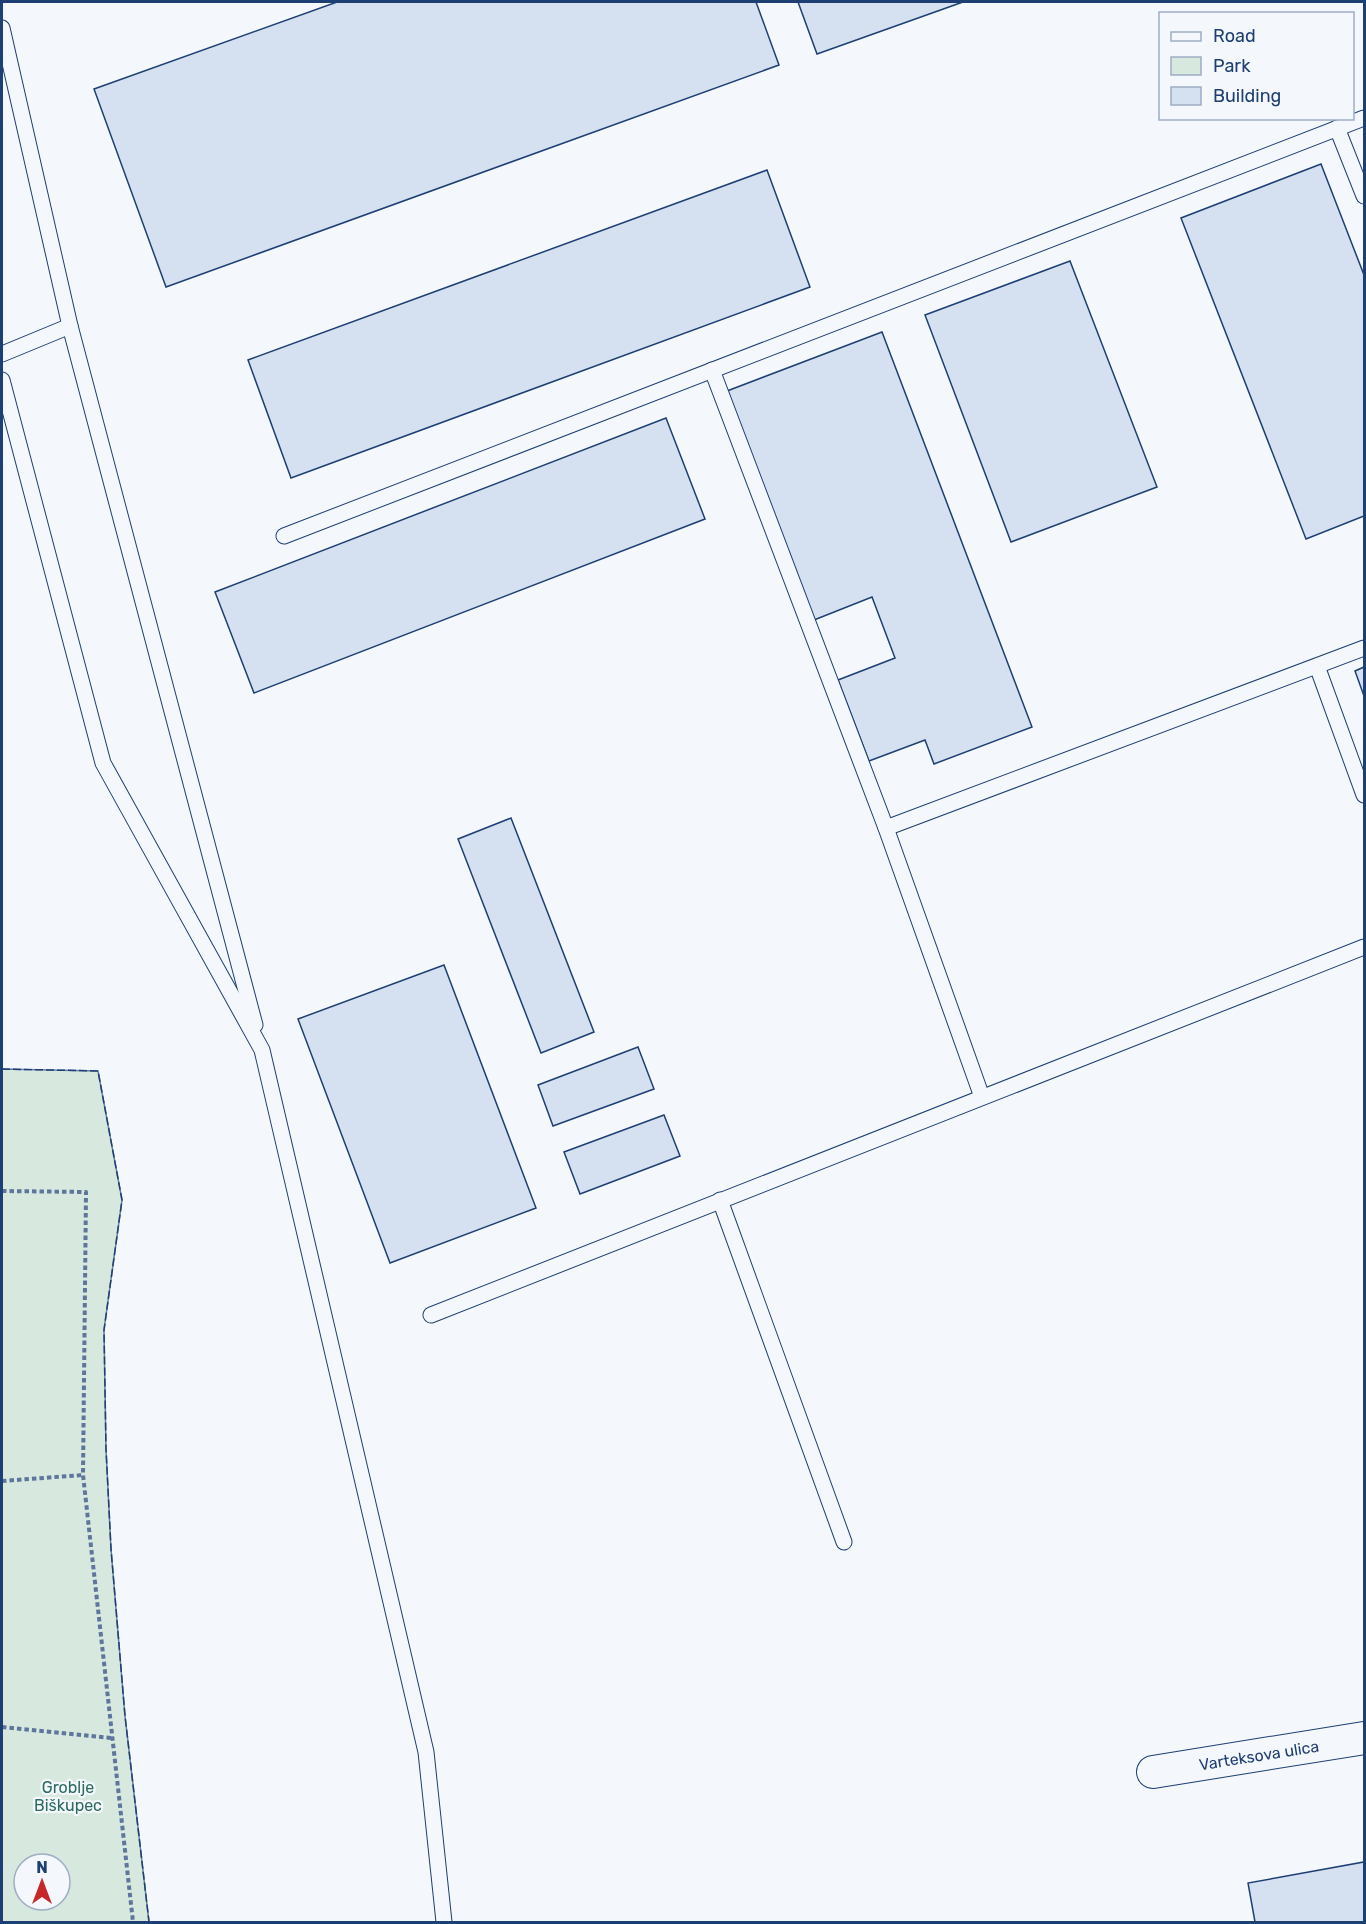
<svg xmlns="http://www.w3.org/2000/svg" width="1366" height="1924" font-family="Rubik,sans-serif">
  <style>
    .green { fill: #d7e8df; stroke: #687fa3; stroke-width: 1.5; fill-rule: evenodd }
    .building { fill: #d5e0f0; stroke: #1d3f73; stroke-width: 1.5 }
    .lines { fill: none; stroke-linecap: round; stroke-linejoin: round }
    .lane-casing { stroke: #1d3f73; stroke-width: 17 }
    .street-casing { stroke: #1d3f73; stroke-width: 34 }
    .path { stroke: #5e769c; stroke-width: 4; stroke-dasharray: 4.5 3; stroke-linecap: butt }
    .lane { stroke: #f4f7fb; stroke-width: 15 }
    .street { stroke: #f4f7fb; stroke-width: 32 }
    .fence { stroke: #1d3f73; stroke-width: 1.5; stroke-dasharray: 8 3; stroke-linecap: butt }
    .labels { text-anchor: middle; stroke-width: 4.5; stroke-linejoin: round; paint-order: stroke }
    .street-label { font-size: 16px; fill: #1d3f73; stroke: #f4f7fb }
    .park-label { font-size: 16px; fill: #2c6c60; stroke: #f4f7fb }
  </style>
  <rect width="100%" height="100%" fill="#f4f7fb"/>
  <path class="green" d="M2,1069L98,1071L122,1200L104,1330L106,1449L111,1549L125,1716L149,1922H2ZM24,1864H60V1900H24Z"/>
  <g class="building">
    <path d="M337,2H756L779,65L166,287L94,89Z"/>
    <path d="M798,2H963L817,54Z"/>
    <path d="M1321,164L1364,275V516L1306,539L1181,218Z"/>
    <path d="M767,170L810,287L291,478L248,360Z"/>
    <path d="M1070,261L1157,487L1011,542L925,315Z"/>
    <path d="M882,332L1032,727L934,764L925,740L869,761L838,680L895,658L872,597L814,620L727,391Z"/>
    <path d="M666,418L705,519L254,693L215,592Z"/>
    <path d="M1364,667V696L1355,671Z"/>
    <path d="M511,818L594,1032L541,1053L458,839Z"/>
    <path d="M444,965L536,1208L390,1263L298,1019Z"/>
    <path d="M638,1047L654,1089L553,1126L538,1085Z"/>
    <path d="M664,1115L680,1156L580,1194L564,1152Z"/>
    <path d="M1364,1862V1922H1255L1248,1883Z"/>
  </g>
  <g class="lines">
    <defs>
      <g id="lane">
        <path d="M2,28L70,326L2,354"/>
        <path d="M1337,128L1364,196"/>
        <path d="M70,326L255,1025"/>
        <path d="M712,370L886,828L1364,648"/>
        <path d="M2,380L103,763L262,1050L426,1752L444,1922"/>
        <path d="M284,536L1364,118"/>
        <path d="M1317,666L1364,795"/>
        <path d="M886,828L982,1097"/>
        <path d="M720,1200L844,1542"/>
        <path d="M431,1315L1364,947"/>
      </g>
      <path id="street" d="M1153,1772L1364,1738"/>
    </defs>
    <use href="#lane" class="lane-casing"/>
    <use href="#street" class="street-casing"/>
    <g class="path">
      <path d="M2,1191L86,1192L83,1475L133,1922"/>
      <path d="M2,1481L83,1475"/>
      <path d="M2,1727L111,1738"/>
    </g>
    <use href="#lane" class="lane"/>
    <use href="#street" class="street"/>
    <path class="fence" d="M2,1069L98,1071L122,1200L104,1330L106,1449L111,1549L125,1716L149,1922"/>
  </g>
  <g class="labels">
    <g class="street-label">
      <text transform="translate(1259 1755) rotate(-9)" y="6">Varteksova ulica</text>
    </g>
    <g class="park-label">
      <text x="68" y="1793">Groblje<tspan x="68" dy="18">Biškupec</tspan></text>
    </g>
  </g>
  <rect width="1366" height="1924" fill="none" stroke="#1d3f73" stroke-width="6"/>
  <rect x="1159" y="12" width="195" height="108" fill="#f4f7fb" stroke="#9eadc5" stroke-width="1.5"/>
  <rect x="1171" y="32" width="30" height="9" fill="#f4f7fb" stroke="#9eadc5" stroke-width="1.5"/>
  <text x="1213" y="42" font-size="18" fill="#1d3f73">Road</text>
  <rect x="1171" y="57" width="30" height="18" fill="#d7e8df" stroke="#9eadc5" stroke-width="1.5"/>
  <text x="1213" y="72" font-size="18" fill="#1d3f73">Park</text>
  <rect x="1171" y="87" width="30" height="18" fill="#d5e0f0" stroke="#9eadc5" stroke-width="1.5"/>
  <text x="1213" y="102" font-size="18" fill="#1d3f73">Building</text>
  <g transform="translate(42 1882)"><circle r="28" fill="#f4f7fb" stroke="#9eadc5" stroke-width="1.5"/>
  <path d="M0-4.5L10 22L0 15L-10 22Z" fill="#c62828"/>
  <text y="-9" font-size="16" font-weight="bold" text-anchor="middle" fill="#1d3f73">N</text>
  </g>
</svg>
